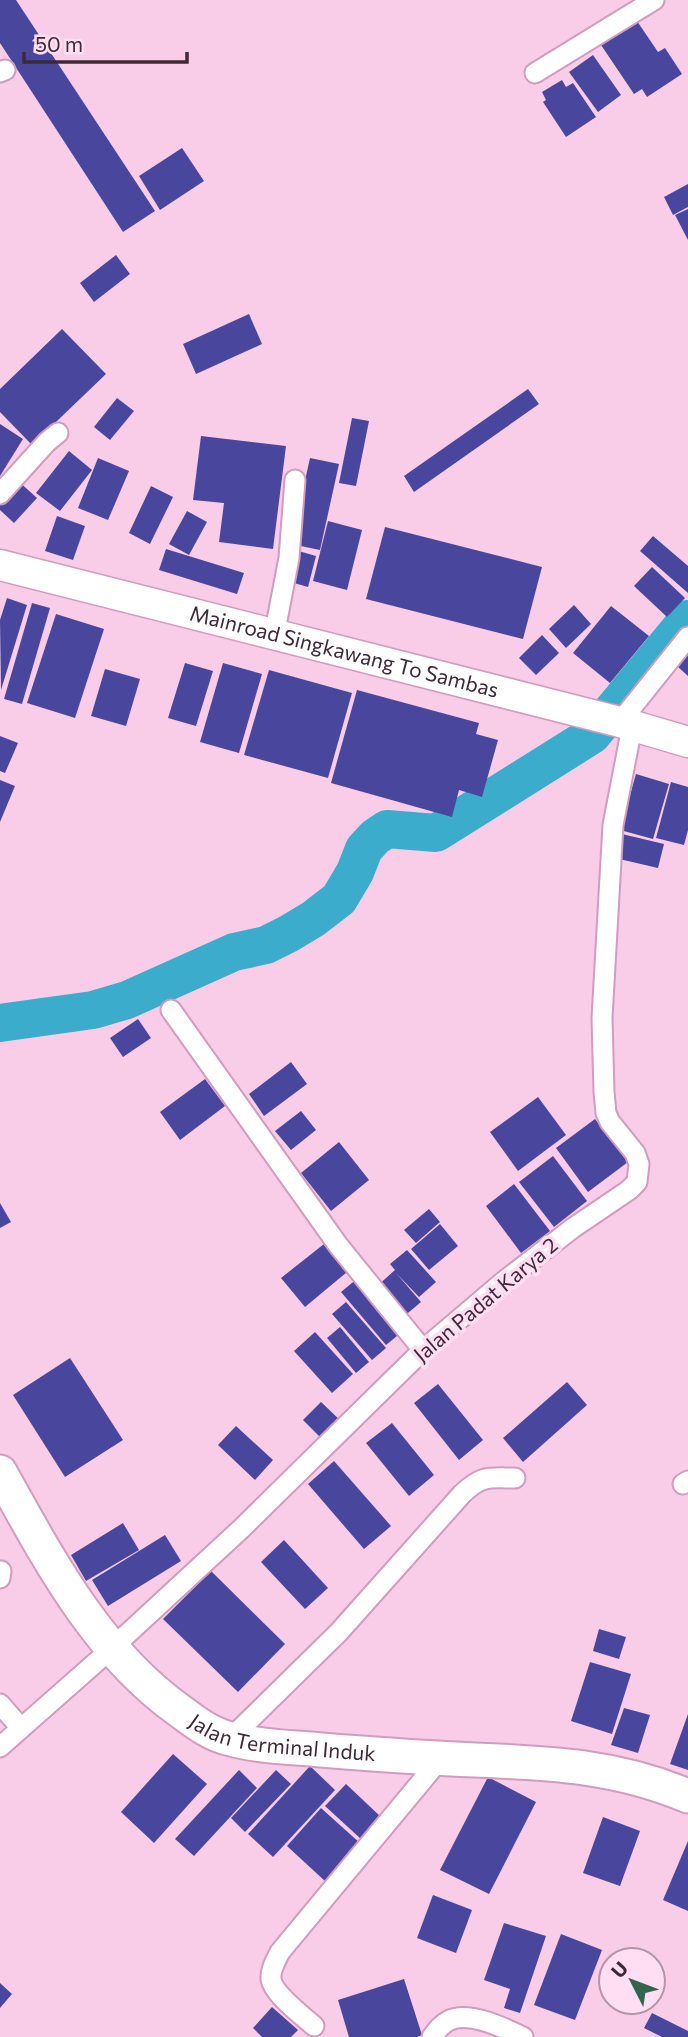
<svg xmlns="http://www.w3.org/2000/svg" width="688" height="2037" font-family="Commissioner,sans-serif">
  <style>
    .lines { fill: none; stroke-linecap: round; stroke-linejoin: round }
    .river { stroke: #3baccc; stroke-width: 38 }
    .building { fill: #49479d }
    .street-casing { stroke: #d19cbe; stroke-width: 23 }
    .primary-casing { stroke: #d19cbe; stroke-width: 33 }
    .highway-casing { stroke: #d19cbe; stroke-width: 37 }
    .street { stroke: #fff; stroke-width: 19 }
    .primary { stroke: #fff; stroke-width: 30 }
    .highway { stroke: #fff; stroke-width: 33 }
    .labels { text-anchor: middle; stroke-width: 7; stroke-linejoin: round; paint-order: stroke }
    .street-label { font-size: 21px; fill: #3e2937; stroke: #ffddf2 }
  </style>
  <rect width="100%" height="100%" fill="#f9cce8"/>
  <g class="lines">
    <path class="river" d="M0,1023L93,1010L127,1000L234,952L266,945L288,934L313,919L339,899L355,872L364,849L375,837L387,829L436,833L592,735L688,619"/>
  </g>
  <g class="building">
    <path d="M0,0H16L155,211L123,232L0,43Z"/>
    <path d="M637,21L658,52L665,48L682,74L647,97L642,89L634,94L601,45L611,38L608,34Z"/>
    <path d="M593,55L621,95L598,112L569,72Z"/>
    <path d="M562,80L566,87L573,83L596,117L566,137L543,102L546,100L542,92Z"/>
    <path d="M182,148L204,181L160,210L139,176Z"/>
    <path d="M688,184V207L673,215L664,197Z"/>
    <path d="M688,209V240L675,215Z"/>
    <path d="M116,255L130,274L94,302L80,283Z"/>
    <path d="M249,314L262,344L196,374L183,344Z"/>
    <path d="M62,329L106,374L32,445L0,412V389Z"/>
    <path d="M528,389L539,404L414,492L404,476Z"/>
    <path d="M117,398L134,411L110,440L94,427Z"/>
    <path d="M352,418L369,421L356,486L339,483Z"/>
    <path d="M0,424L23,439L0,476Z"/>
    <path d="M201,436L286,446L273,549L219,542L224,503L193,500Z"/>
    <path d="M69,451L92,470L60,511L36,493Z"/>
    <path d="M98,458L129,471L108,520L78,508Z"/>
    <path d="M310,458L339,464L320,550L291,544Z"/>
    <path d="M17,480L37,498L14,523L0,510V498Z"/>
    <path d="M151,486L173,497L150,544L129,533Z"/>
    <path d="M187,511L207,522L189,555L169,544Z"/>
    <path d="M57,516L85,526L73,560L45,551Z"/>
    <path d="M328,521L362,530L347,590L313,581Z"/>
    <path d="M385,527L542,567L523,639L366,599Z"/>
    <path d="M653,536L688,566V593L640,551Z"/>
    <path d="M166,549L244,573L237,594L159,570Z"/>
    <path d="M295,550L316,556L308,587L287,581Z"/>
    <path d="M652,567L685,598L667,617L634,586Z"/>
    <path d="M7,598L27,605L1,690L0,620Z"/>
    <path d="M32,603L50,608L22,704L4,699Z"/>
    <path d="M574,605L591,624L566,648L549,629Z"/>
    <path d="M611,606L649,636L610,683L573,653Z"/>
    <path d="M56,614L104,629L75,718L27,703Z"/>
    <path d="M542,635L559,653L536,675L519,658Z"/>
    <path d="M688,654V676L677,666Z"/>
    <path d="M185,663L213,671L196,726L168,718Z"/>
    <path d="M223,663L262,674L239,753L200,742Z"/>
    <path d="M105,669L140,679L126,726L91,716Z"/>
    <path d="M269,670L352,693L328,778L244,755Z"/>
    <path d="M357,690L479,723L476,734L498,740L482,797L459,790L452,817L331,783Z"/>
    <path d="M0,736L18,743L5,773L0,771Z"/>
    <path d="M636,774L669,784L653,839L620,830Z"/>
    <path d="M0,780L15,786L0,822Z"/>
    <path d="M671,782L688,787V830L684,845L656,838Z"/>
    <path d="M622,834L664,844L658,868L615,858Z"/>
    <path d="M138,1019L151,1038L123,1057L110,1038Z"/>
    <path d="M291,1062L307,1084L264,1116L249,1094Z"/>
    <path d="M205,1079L225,1106L180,1140L160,1112Z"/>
    <path d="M538,1097L566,1135L518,1171L490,1132Z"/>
    <path d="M301,1111L316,1130L291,1150L275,1131Z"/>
    <path d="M595,1119L628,1162L588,1192L556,1148Z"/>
    <path d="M339,1142L369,1180L331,1211L301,1173Z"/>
    <path d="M553,1156L587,1201L554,1227L519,1182Z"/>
    <path d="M514,1184L550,1231L521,1253L486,1206Z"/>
    <path d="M0,1203L11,1222L0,1228Z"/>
    <path d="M429,1209L440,1222L416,1243L404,1230Z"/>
    <path d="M440,1224L458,1246L429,1270L411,1249Z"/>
    <path d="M324,1244L347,1272L305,1307L281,1278Z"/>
    <path d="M407,1250L436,1282L419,1297L396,1273L421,1302L402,1318L376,1287L395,1270L390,1264Z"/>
    <path d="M358,1278L403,1331L386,1345L341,1292Z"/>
    <path d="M346,1302L386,1348L372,1360L332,1314Z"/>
    <path d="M340,1327L369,1362L356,1373L327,1338Z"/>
    <path d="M315,1332L353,1374L332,1393L294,1351Z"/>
    <path d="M70,1358L123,1440L65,1477L13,1395Z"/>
    <path d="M567,1382L587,1405L523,1462L503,1438Z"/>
    <path d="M438,1384L483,1440L459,1460L414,1403Z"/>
    <path d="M321,1402L342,1422L323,1440L303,1420Z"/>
    <path d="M392,1423L434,1475L409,1496L366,1443Z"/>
    <path d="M236,1426L273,1460L255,1480L218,1445Z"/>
    <path d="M334,1461L391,1526L364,1549L308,1484Z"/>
    <path d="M123,1523L139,1550L86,1581L71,1555Z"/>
    <path d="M165,1535L181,1561L108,1606L92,1580Z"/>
    <path d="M284,1540L328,1588L305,1609L261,1562Z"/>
    <path d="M211,1571L285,1644L238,1692L163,1619Z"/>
    <path d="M599,1629L626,1637L619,1659L593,1651Z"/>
    <path d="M590,1662L631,1674L612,1734L571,1721Z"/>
    <path d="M624,1708L650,1715L638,1753L611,1745Z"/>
    <path d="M688,1714V1770L670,1764Z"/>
    <path d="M173,1754L207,1784L154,1843L121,1812Z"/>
    <path d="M310,1766L335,1790L273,1857L248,1834Z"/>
    <path d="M239,1770L257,1788L194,1856L175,1839Z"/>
    <path d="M276,1770L291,1784L245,1832L231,1818Z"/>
    <path d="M488,1777L536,1802L489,1894L440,1870Z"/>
    <path d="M346,1784L381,1817L361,1839L325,1806Z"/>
    <path d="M321,1808L361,1844L326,1882L287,1846Z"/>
    <path d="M603,1817L640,1831L620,1886L583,1873Z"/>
    <path d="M688,1841V1911L663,1900Z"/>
    <path d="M433,1895L472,1910L456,1953L417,1938Z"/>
    <path d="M504,1923L546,1936L520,2013L504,2008L510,1989L484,1980Z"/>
    <path d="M561,1934L602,1950L575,2020L534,2005Z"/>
    <path d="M404,1979L422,2035L417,2037H349L338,2000Z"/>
    <path d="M0,1983L12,1994L0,2008Z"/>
    <path d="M272,2007L298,2030L291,2037H262L253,2028Z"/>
    <path d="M652,2013L688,2031V2037H662L644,2028Z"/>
  </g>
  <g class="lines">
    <defs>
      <g id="street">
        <path d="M0,72L5,70"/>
        <path d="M535,73L654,0"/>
        <path d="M0,494L47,442L58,433"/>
        <path d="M274,636L289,558L295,480"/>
        <path d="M620,722L688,637"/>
        <path d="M171,1010L338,1245L423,1350"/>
        <path d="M683,1484L688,1481"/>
        <path d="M0,1578L1,1571"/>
        <path d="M0,1704L21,1728"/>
        <path d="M230,1739L339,1632L462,1494C482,1475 488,1478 515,1478"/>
        <path d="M0,1747L111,1649L242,1528L423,1350L503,1282L573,1228L629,1190L637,1182L639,1164L635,1153L610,1122L606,1113L604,1092L602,1018L613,825L632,727"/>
        <path d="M314,2026C303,2016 273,1994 271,1979C270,1970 276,1960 280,1952L441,1758"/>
        <path d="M432,2037C436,2031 441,2025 448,2021C468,2010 504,2028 523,2037"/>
      </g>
      <g id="primary">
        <path id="s1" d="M0,565L620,722L688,742"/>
      </g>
      <g id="highway">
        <path id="s2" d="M0,1472C49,1560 97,1652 180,1711C196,1723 212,1735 231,1739C260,1747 291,1747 321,1750C372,1754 423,1758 475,1760C551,1763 617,1766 688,1796"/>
      </g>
    </defs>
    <use href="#street" class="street-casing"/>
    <use href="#primary" class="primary-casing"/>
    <use href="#highway" class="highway-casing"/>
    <use href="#street" class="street"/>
    <use href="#primary" class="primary"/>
    <use href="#highway" class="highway"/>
  </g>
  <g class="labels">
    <g class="street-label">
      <text dy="7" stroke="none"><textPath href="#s1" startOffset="355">Mainroad Singkawang To Sambas</textPath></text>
      <text transform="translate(486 1300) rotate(-40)" y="7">Jalan Padat Karya 2</text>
      <text dy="7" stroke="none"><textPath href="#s2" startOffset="411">Jalan Terminal Induk</textPath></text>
    </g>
  </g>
  <g transform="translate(632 1981) rotate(312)"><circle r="33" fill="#ffddf2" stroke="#b295a7" stroke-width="2"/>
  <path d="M0-5L12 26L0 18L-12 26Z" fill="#31664c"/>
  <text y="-10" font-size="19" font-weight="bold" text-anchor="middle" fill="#3e2937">U</text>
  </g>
  <path d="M24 52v10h163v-10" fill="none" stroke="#3e2937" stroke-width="3.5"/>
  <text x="35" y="52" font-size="21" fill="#3e2937" stroke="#ffddf2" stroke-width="5" paint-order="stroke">50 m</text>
</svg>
